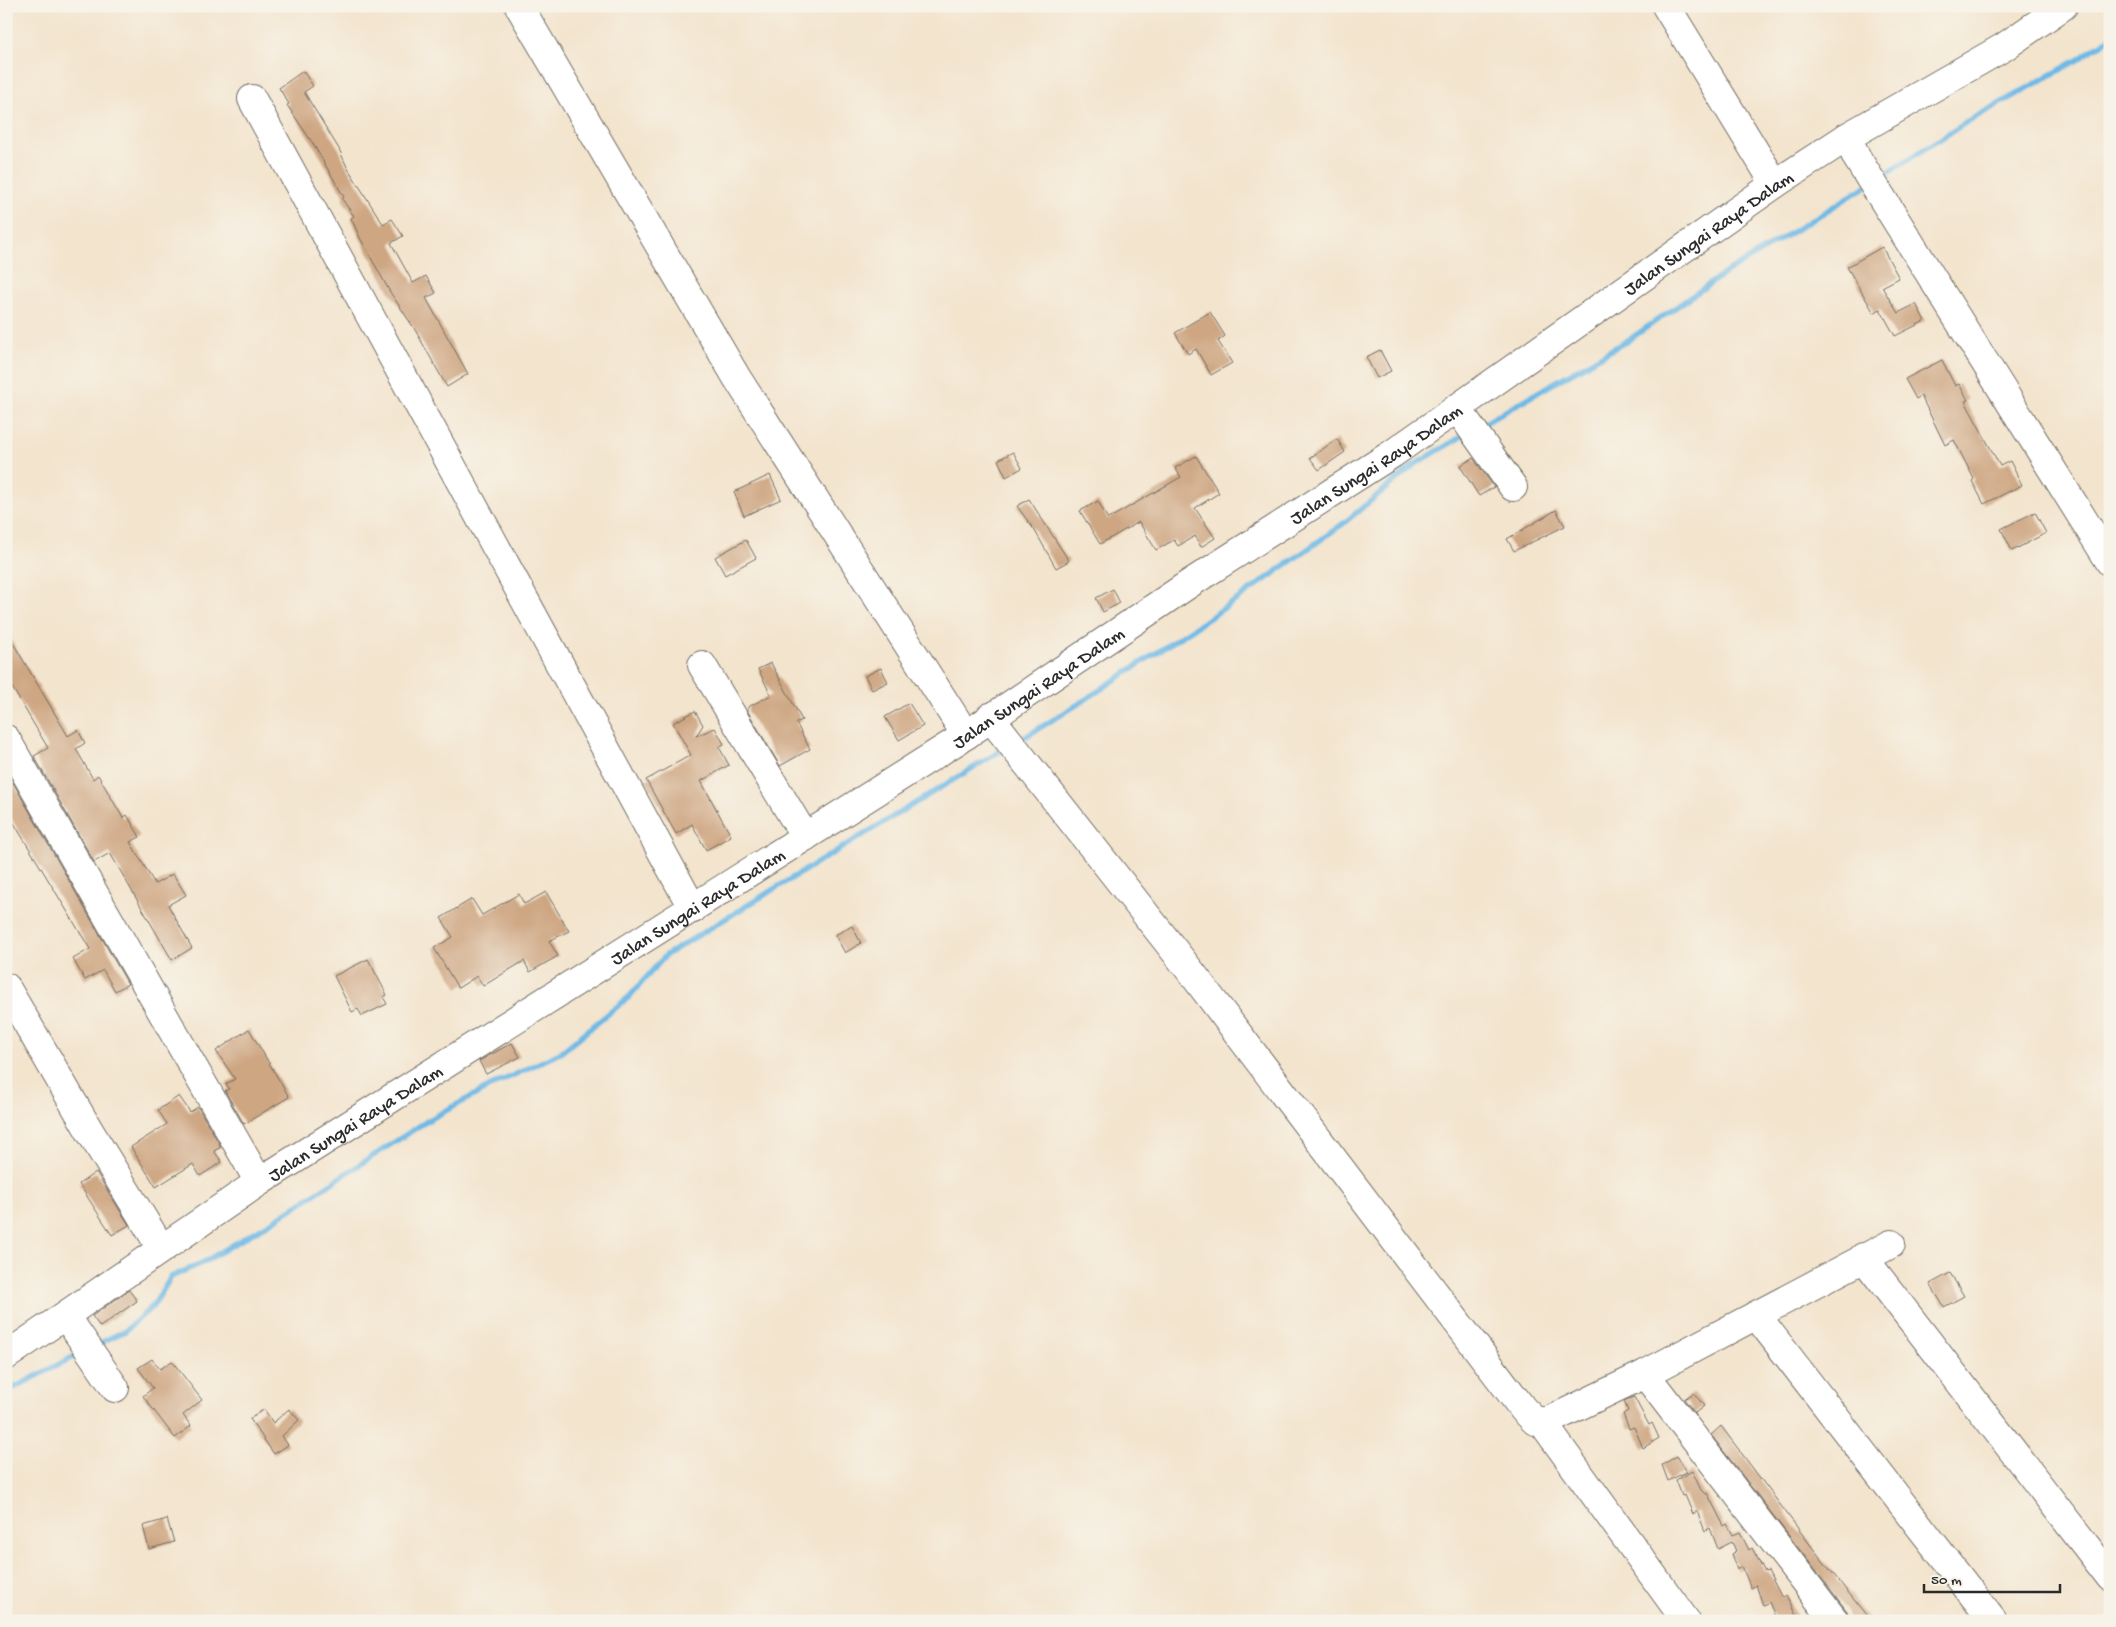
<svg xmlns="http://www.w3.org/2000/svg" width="2116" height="1627" font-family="'Gochi Hand',sans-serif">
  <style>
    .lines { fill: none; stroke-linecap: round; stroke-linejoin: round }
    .stream { stroke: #6db9e6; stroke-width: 5.5 }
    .building { fill: #cea682 }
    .minor-casing { stroke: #716c64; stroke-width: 30 }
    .minor { stroke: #fff; stroke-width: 28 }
    .labels { text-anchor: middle; stroke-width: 4; stroke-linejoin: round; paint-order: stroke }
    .street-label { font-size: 19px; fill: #2b2b2b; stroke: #f7f3e8 }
  </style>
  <rect width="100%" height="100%" fill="#f7f3e8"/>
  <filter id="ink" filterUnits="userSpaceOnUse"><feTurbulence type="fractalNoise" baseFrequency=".02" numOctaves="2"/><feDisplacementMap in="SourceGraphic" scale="10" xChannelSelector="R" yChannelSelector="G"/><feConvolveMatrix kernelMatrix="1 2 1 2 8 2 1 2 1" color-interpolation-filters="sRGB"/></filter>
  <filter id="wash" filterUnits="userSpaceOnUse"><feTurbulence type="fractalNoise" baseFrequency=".0096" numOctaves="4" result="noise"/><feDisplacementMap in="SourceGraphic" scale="20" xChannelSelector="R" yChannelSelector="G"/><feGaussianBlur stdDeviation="1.12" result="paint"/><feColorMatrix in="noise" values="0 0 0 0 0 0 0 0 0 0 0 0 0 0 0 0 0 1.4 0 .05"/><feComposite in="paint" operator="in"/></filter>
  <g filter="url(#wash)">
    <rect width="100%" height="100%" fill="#f3e4cd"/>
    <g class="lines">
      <g class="stream">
        <path d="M1890,171L1970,120L2076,61L2110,38"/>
        <path d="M1478,427L1630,339L1721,276L1865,187"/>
        <path d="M1025,737L1080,703L1238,599L1344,523L1414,465L1466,434"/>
        <path d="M102,1342L125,1331L153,1306L171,1277L204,1262L273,1221L427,1121L491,1086L560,1053L629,997L666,955L999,752"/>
        <path d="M6,1392L75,1356"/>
      </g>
    </g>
    <g id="blocks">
      <g class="building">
        <path d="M303,71L313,86L304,92L339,149L347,167L383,224L392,219L403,236L391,243L413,283L426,276L436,293L426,298L468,374L447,387L414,328L390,292L360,238L351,218L354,216L342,199L344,197L312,142L287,105L289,104L279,88Z"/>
        <path d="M1882,247L1899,278L1882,287L1898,313L1916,304L1925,321L1895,336L1880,309L1874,313L1847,267Z"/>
        <path d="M1210,312L1225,336L1218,341L1232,363L1211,375L1196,349L1188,354L1175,333Z"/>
        <path d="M1380,350L1391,371L1377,378L1366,357Z"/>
        <path d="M1942,360L1955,386L1959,384L1968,400L1965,401L2000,466L2010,461L2022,485L1984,504L1972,481L1974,479L1954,440L1945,445L1921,396L1916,399L1905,379Z"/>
        <path d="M1337,439L1345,452L1319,470L1310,458Z"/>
        <path d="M1013,452L1022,468L1006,477L998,460Z"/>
        <path d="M1196,456L1219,493L1195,508L1215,538L1201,547L1195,536L1178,546L1174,540L1156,550L1139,522L1100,544L1080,511L1098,501L1108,519L1181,477L1175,468Z"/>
        <path d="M1473,458L1494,487L1479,496L1460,466Z"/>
        <path d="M770,475L781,499L744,516L734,492Z"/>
        <path d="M1029,499L1069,561L1056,568L1035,531L1017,506Z"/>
        <path d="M1556,510L1565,526L1514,551L1507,539Z"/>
        <path d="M2035,512L2046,533L2012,551L2001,529Z"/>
        <path d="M746,540L756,558L725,575L715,557Z"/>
        <path d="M1113,589L1120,603L1103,612L1096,598Z"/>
        <path d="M6,631L68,736L78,730L85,743L76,749L93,779L98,775L123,818L127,815L140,837L130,842L155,884L173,874L186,895L168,905L192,948L172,960L110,853L94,862L34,756L48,748L6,677Z"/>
        <path d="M771,663L802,720L796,723L810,749L780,766L748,712V707L771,695L758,669Z"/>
        <path d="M881,668L888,682L872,690L865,676Z"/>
        <path d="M909,703L923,726L899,740L885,717Z"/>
        <path d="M695,711L703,725L696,736L715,728L724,744L719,747L729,765L701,781L731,836L706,850L692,824L676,834L646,780L691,755L673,723Z"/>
        <path d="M7,772L128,984L115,991L103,970L85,980L73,959L90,949L6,810Z"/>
        <path d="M546,892L569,931L549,941L558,956L530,972L524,961L483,986L477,976L458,988L434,948L453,937L441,918L472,899L482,915L519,894L524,904Z"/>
        <path d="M852,926L861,943L845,953L835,935Z"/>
        <path d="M368,959L387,995L383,997L387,1004L362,1016L358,1009L352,1012L334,976Z"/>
        <path d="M249,1029L289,1097L244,1124L225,1091L229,1089L226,1084L235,1079L216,1051Z"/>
        <path d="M512,1043L520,1057L486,1074L479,1061Z"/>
        <path d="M179,1096L190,1112L198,1107L221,1147L214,1151L222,1162L200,1176L193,1164L156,1187L131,1147L167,1124L158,1110Z"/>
        <path d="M96,1172L129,1225L112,1235L79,1184Z"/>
        <path d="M1950,1273L1964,1296L1944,1307L1930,1284Z"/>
        <path d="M129,1290L137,1301L100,1327L92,1316Z"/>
        <path d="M152,1359L160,1369L172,1361L202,1400L183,1415L191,1426L175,1438L143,1396L153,1388L138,1368Z"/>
        <path d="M1694,1393L1704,1406L1695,1413L1684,1399Z"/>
        <path d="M1634,1397L1649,1425L1652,1423L1659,1438L1643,1448L1634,1427L1629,1429L1623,1414L1628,1411L1624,1401Z"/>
        <path d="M264,1409L273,1423L289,1409L299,1420L282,1436L288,1445L274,1454L250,1419Z"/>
        <path d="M1721,1426L1815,1551L1871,1621H1851L1847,1611L1711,1435Z"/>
        <path d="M1677,1456L1686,1472L1668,1481L1662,1465Z"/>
        <path d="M1692,1471L1701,1490L1705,1494L1707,1493L1724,1526L1727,1524L1733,1535L1740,1532L1749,1550L1752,1548L1765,1572L1768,1571L1782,1598L1786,1596L1799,1621H1777L1769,1602L1763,1605L1756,1585L1751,1588L1742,1567L1737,1570L1731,1554L1736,1551L1732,1542L1718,1549L1710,1528L1705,1531L1697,1511L1693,1514L1685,1495L1682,1496L1676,1480Z"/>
        <path d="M167,1519L174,1542L149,1549L143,1526Z"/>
      </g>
    </g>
  </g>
  <g filter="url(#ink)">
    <use href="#blocks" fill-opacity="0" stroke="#716c64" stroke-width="1"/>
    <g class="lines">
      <defs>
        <g id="minor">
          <path d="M519,6L737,378L966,735"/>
          <path d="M1666,6L1775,184"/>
          <path d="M252,99L693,909"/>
          <path d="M1847,137L1857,158L2110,562"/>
          <path d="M1457,408L1513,487"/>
          <path d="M702,665L805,837"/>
          <path d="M990,717L1192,973L1523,1409L1535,1421H1548L1645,1374L1891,1244"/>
          <path d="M6,739L259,1182"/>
          <path d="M6,987L89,1130L161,1248"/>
          <path d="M1863,1257L2110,1577"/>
          <path d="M1756,1315L1993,1621"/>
          <path d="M66,1316L115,1388"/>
          <path id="s1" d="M6,1356L259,1182L966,735L1189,584L1392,454L1775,184L1847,137L2004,47L2063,6"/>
          <path d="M1645,1374L1835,1621"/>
          <path d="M1542,1422L1686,1621"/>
        </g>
      </defs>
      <use href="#minor" class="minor-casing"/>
      <use href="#minor" class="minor"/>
    </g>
  </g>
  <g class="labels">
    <g class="street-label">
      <text dy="7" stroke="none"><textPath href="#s1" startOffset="2040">Jalan Sungai Raya Dalam</textPath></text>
      <text dy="7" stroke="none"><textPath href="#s1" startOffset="1635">Jalan Sungai Raya Dalam</textPath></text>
      <text dy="7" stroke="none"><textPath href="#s1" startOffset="1230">Jalan Sungai Raya Dalam</textPath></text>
      <text dy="7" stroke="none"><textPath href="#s1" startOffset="825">Jalan Sungai Raya Dalam</textPath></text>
      <text dy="7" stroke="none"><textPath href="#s1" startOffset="420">Jalan Sungai Raya Dalam</textPath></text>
    </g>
  </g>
  <rect width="2116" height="1627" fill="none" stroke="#f7f3e8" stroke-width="25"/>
  <path d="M1924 1584v8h136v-8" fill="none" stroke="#2b2b2b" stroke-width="2.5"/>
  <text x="1931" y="1584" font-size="15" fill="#2b2b2b" stroke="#f7f3e8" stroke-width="4" paint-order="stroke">50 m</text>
</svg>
